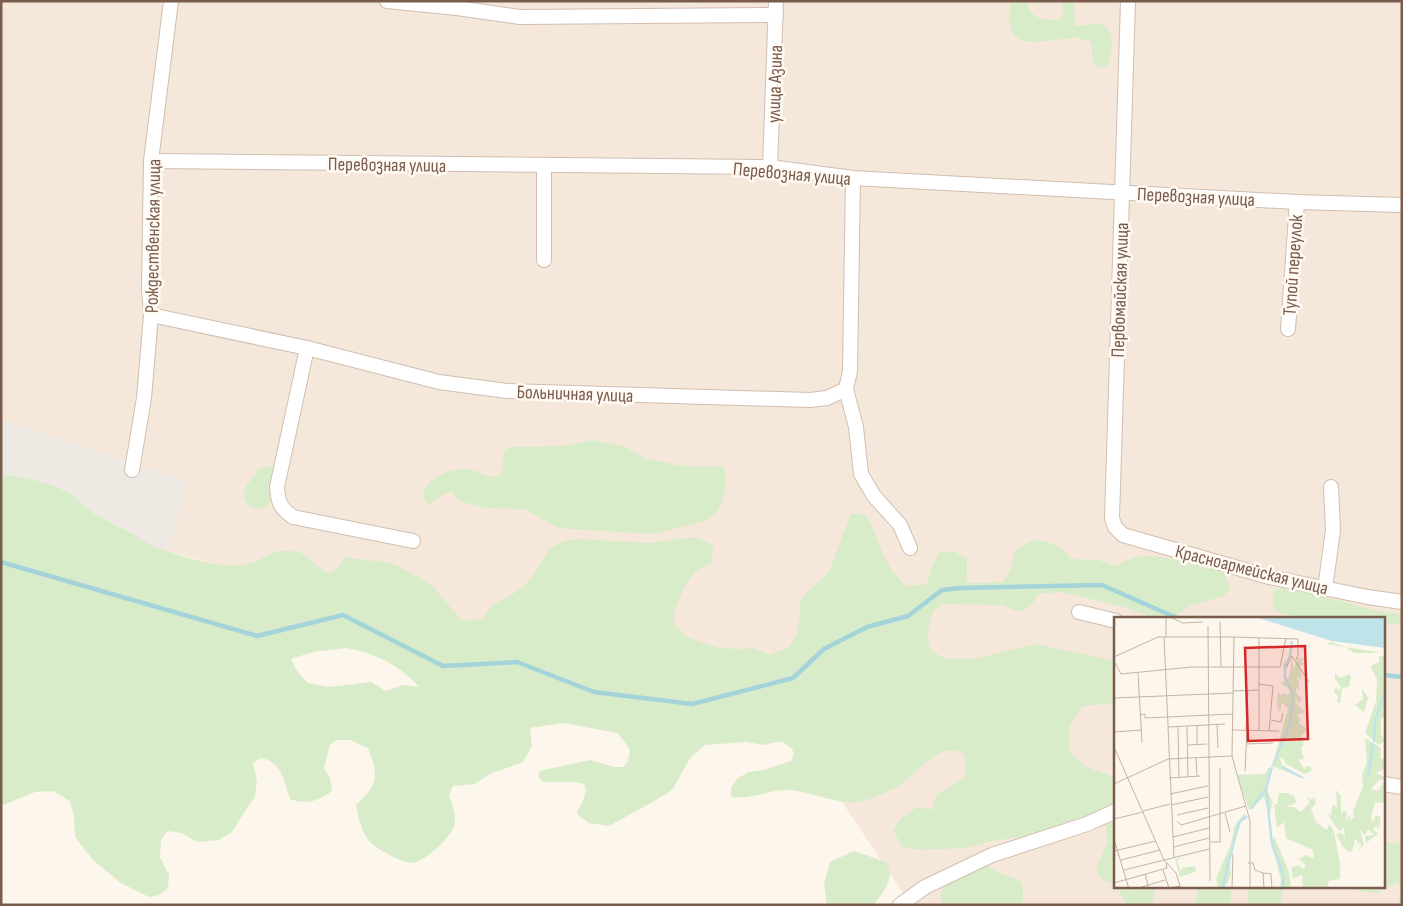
<svg xmlns="http://www.w3.org/2000/svg" width="1403" height="906" font-family="'Sofia Sans Condensed',sans-serif">
  <style>
    .residential { fill: #f5e8da; fill-rule: evenodd }
    .industrial { fill: #efe9e4 }
    .green { fill: #d8ecc9; fill-rule: evenodd }
    .lines { fill: none; stroke-linecap: round; stroke-linejoin: round }
    .stream { stroke: #a5d3da; stroke-width: 4.5 }
    .minor-casing { stroke: #d1beb0; stroke-width: 16 }
    .minor { stroke: #fff; stroke-width: 14 }
    .labels { text-anchor: middle; stroke-width: 5; stroke-linejoin: round; paint-order: stroke }
    .street-label { font-size: 19px; fill: #7a5c4d; stroke: #fffaf3 }
    .inset-river { fill: none; stroke: #bfe3e8; stroke-width: 2.5 }
    .inset-road { fill: none; stroke: #c5b3a7; stroke-width: 1 }
    .view { fill: #d62828; fill-opacity: 0.15; stroke: #d62828; stroke-width: 2.5 }
    .inset-edge { fill: none; stroke: #7a5c4d; stroke-width: 2.5 }
  </style>
  <rect width="100%" height="100%" fill="#fdf6ec"/>
  <path class="residential" d="M1,1H1402V905H911L777,705L1,510ZM1116,618H1384V887H1116Z"/>
  <path class="industrial" d="M1,419L187,481L170,550L1,496Z"/>
  <g class="green">
    <path d="M1011,1H1027C1031,20 1041,19 1058,20L1064,15L1061,1H1074L1075,25C1084,28 1091,22 1100,24C1117,28 1112,56 1106,67L1098,68L1093,64L1091,42C1087,41 1083,39 1079,38C1061,36 1019,53 1011,29C1008,20 1010,10 1011,1Z"/>
    <path d="M592,440L626,447L647,460L650,459L661,461L679,466H723L726,473V486L722,501L717,511L708,520L653,534L570,529L556,527L524,509L486,508L459,501L452,492C443,493 437,500 429,504L423,498C424,479 447,469 464,469C476,468 486,479 498,476L502,472L504,451L510,447L564,446Z"/>
    <path d="M266,466L272,467L277,473C275,481 275,493 271,501C263,515 242,508 244,492C246,483 254,479 258,469Z"/>
    <path d="M1,475C24,476 55,484 74,496C79,500 83,506 88,509C102,520 119,527 135,535C140,538 145,542 151,545C175,555 222,570 247,564C268,559 273,547 298,552C315,555 328,593 344,557L390,563L406,570L433,586L461,620L473,621L483,618L493,604L508,597L522,588L533,576L550,548L565,541L581,539L648,543L696,537L713,545L712,563L695,571L685,586L674,611V623L684,636L689,638L719,648L737,649L753,648L769,655L788,648L797,635L801,598L829,572L851,514H865C882,542 880,563 907,586L927,584L932,567L940,552H955L967,558V583L1003,582L1010,570L1015,552C1019,549 1024,544 1029,542C1042,536 1064,547 1071,559L1098,560L1114,566C1125,561 1135,556 1148,556C1170,556 1203,567 1225,573L1230,588L1224,596L1189,606L1173,618H1154L1120,606L1061,592L1039,594L1031,605L1023,611L1014,610L1002,605L943,604C927,610 926,637 931,651L946,659L978,658L1036,644L1115,661V703L1083,706L1069,726V752L1087,767L1115,777V806L1101,813L1035,835L992,841L965,848L922,850L902,847L893,830L899,820L917,807L932,810L937,794L952,786L965,776C966,767 968,750 953,750C927,751 914,780 891,790C882,794 872,799 862,801C839,807 811,790 787,790C768,790 750,800 731,797V788L737,779L748,772L764,770L791,761L794,754L792,749L783,742H777L764,745L746,742L705,745L691,757L672,790L656,800L609,826L589,823L579,816L577,812C581,803 589,793 584,784L574,782H543L539,778V771L590,760L615,767H623L628,761L630,751L625,742L617,733L564,723L530,728L532,746L523,762L490,774L474,784L453,786L449,795C452,803 455,812 455,821C454,836 427,860 413,863C404,864 374,848 369,841C361,830 358,817 356,805C378,785 379,775 368,748L350,740H336L330,745L324,768L330,778L332,791C318,801 307,805 290,799C284,781 282,762 261,758L253,763L257,781L255,797L247,808L232,832L219,840L197,842L182,833L167,831L161,840L160,857L169,875L168,888L159,895L149,897L121,883L93,860L75,837L74,817L70,801L53,791L35,792L1,806ZM346,648C375,653 399,665 419,687L403,685L386,691L371,682L330,687L308,683L297,671L291,659L313,652Z"/>
    <path d="M1285,587L1296,589L1377,611L1402,614V624L1384,623V618C1366,618 1285,622 1275,609C1272,604 1272,594 1274,590Z"/>
    <path d="M1115,817V885L1103,880L1096,870L1108,841L1105,824Z"/>
    <path d="M1384,842L1402,844V905H1398L1401,888L1397,882L1378,893L1359,891L1351,887H1384Z"/>
    <path d="M854,851L886,862C896,879 883,892 874,905H827L824,884L830,862Z"/>
    <path d="M984,863C990,866 993,870 998,872C1021,883 1024,874 1023,905H943C930,884 970,871 984,863Z"/>
    <path d="M1117,887H1156V888L1152,903L1149,905H1126Z"/>
    <path d="M1198,887H1232L1230,905H1195Z"/>
    <path d="M1248,887H1283L1281,905H1248Z"/>
  </g>
  <g class="lines">
    <g class="stream">
      <path d="M1,562L257,636L343,615L443,666L517,662L594,692L692,704L793,678L824,649L867,627L908,616L942,590L960,588L1102,585L1177,618"/>
      <path d="M1384,675L1402,677"/>
    </g>
    <defs>
      <g id="minor">
        <path d="M387,1L457,8L520,17L776,15"/>
        <path d="M1128,1L1112,518L1115,527L1123,535L1269,577L1368,597L1402,602"/>
        <path d="M151,161L770,167L853,178L1297,202L1402,205"/>
        <path d="M544,165V260"/>
        <path d="M770,167L776,1"/>
        <path d="M151,315L307,348L439,382L507,391L810,400L827,398L846,389L850,371L853,178"/>
        <path d="M1288,329L1297,202"/>
        <path d="M307,348L277,487C278,502 280,508 293,517L413,541"/>
        <path d="M846,389L856,427L861,474L874,496L900,525L910,548"/>
        <path d="M132,470L144,398L151,315L149,289L151,161L171,1"/>
        <path d="M1325,589L1333,530L1331,487"/>
        <path d="M1079,612L1116,621"/>
        <path d="M1384,784L1402,787"/>
        <path d="M900,905L925,887L992,855L1087,824L1116,811"/>
      </g>
    </defs>
    <use href="#minor" class="minor-casing"/>
    <use href="#minor" class="minor"/>
  </g>
  <g class="labels">
    <g class="street-label">
      <text transform="translate(774 84) rotate(-88)" y="7">улица Азина</text>
      <text transform="translate(387 164) rotate(1)" y="7">Перевозная улица</text>
      <text transform="translate(792 173) rotate(5)" y="7">Перевозная улица</text>
      <text transform="translate(1196 196) rotate(3)" y="7">Перевозная улица</text>
      <text transform="translate(152 236) rotate(-89)" y="7">Рождественская улица</text>
      <text transform="translate(1292 265) rotate(-86)" y="7">Тупой переулок</text>
      <text transform="translate(1119 290) rotate(-88)" y="7">Первомайская улица</text>
      <text transform="translate(575 393) rotate(2)" y="7">Больничная улица</text>
      <text transform="translate(1252 569) rotate(14)" y="7">Красноармейская улица</text>
    </g>
  </g>
  <g transform="translate(1114 617)">
    <rect width="271" height="271" fill="#fdf6ec"/>
    <path d="M217,25L231,30L268,36H240L231,30L212,27ZM265,39H271V99L267,102V117L271,124L265,128L251,116L262,84L263,62L256,49L265,45ZM178,41L180,52L183,41L194,42L186,44L192,47L186,49L188,63L182,59L185,65V74L182,70V76L188,82L184,87L183,81L181,85L191,95L183,98L187,103L184,105L193,112L187,119L190,127L187,131L190,142L184,143L191,153L192,149L198,150L197,154L191,157L172,147L168,140L166,142L169,149L194,163L158,149L174,92L168,85L166,95L163,89L164,75L168,79L169,76L174,78L176,75L175,71L167,67L171,63L169,47L171,42L172,61H175ZM221,57L227,61L235,57L237,61L235,70L228,71L226,86H223L224,79L220,75L222,70L225,74L227,70L221,62ZM248,71L254,81L250,95L241,88L249,82ZM251,121L267,131L266,148L267,142H271V152L262,156L271,160V163H265L257,172L264,174L271,163V186L261,185L257,201L259,205L262,198L267,200L265,212L262,209L259,212L264,217L252,226L251,219L260,218L254,212L251,218L246,213L250,228L244,233L248,227L244,226L241,232L244,224L241,223L238,234L235,235L229,230L222,217L228,216L231,221L230,210L225,214L214,198L215,196L216,200L219,187L223,191L222,173L227,179V196L231,193L233,196L231,206L236,197V204L240,200L239,194L249,170L248,158L253,145ZM154,151H158L154,161L153,174L159,185L155,199L150,180L135,193L123,158L151,157ZM165,176H173L181,180L182,186L172,190H180L187,195L196,185L192,179L198,183L200,179L202,186L197,192L202,205L213,213L215,207L220,214L226,248V262L215,264L213,271H189L188,258L179,262L177,251L185,248L190,252L192,249L185,242L192,238L200,242L199,233L172,221L170,205L163,211L160,188L163,187ZM130,197L134,201L128,203L115,242L117,257L111,271H104L102,261L117,227L120,210ZM160,219L175,255L177,271H166L167,263L158,227ZM73,240L63,243L67,256L68,251L80,249L83,254L66,260L61,242Z" fill="#d8ecc9"/>
    <path d="M141,0H271V31L218,24Z" fill="#bfe3e8"/>
    <path class="inset-river" d="M260,125L261,104L272,71M159,149L176,106L179,77L171,61V50L176,39L178,24M158,150L152,172L158,227L169,256V272M168,150L189,161M254,159L259,126M137,192L151,173M108,272L125,205L133,199"/>
    <path class="inset-road" d="M52,0V20M56,0L69,6L89,5M106,5L107,50M94,9L96,264M50,20L60,241M120,20L118,139L136,204V272M145,21V114M0,40L44,20H120L184,22V39L182,42M0,44L7,57L78,50H166L172,21M172,51L178,39L195,65M24,56L28,126M144,67L159,69L155,114M119,74L144,73M0,81L119,76M26,98L31,97V101L119,97M157,103L167,105L169,96M103,108L104,131M54,110L111,107M64,110L65,161M73,110L74,160M118,113L165,114M132,113L134,73M0,115L27,113M132,127L159,126M74,128L93,127M83,128V109M0,130L50,243L62,256L67,272M82,141L83,160M131,154L133,113M55,161L86,159M0,167L54,142L118,139M56,177L94,169M57,188L94,180M29,194L56,187M111,196L116,215M63,198L94,191M0,202L29,195M63,204L67,208L132,189M59,220L95,211M0,222L15,272M96,225H106V151M60,230L95,221M0,234L42,224M7,243L46,233M134,246H139L141,253L149,256L150,272M10,253L95,232M49,253L55,271L66,269M149,256L157,257L158,272M31,257L35,272M0,266L53,251L52,246M21,272L51,263M118,272L119,237"/>
    <path class="view" d="M191,29L194,122L134,124L131,31Z"/>
    <rect width="271" height="271" class="inset-edge"/>
  </g>
  <rect width="1403" height="906" fill="none" stroke="#7a5c4d" stroke-width="5"/>
</svg>
